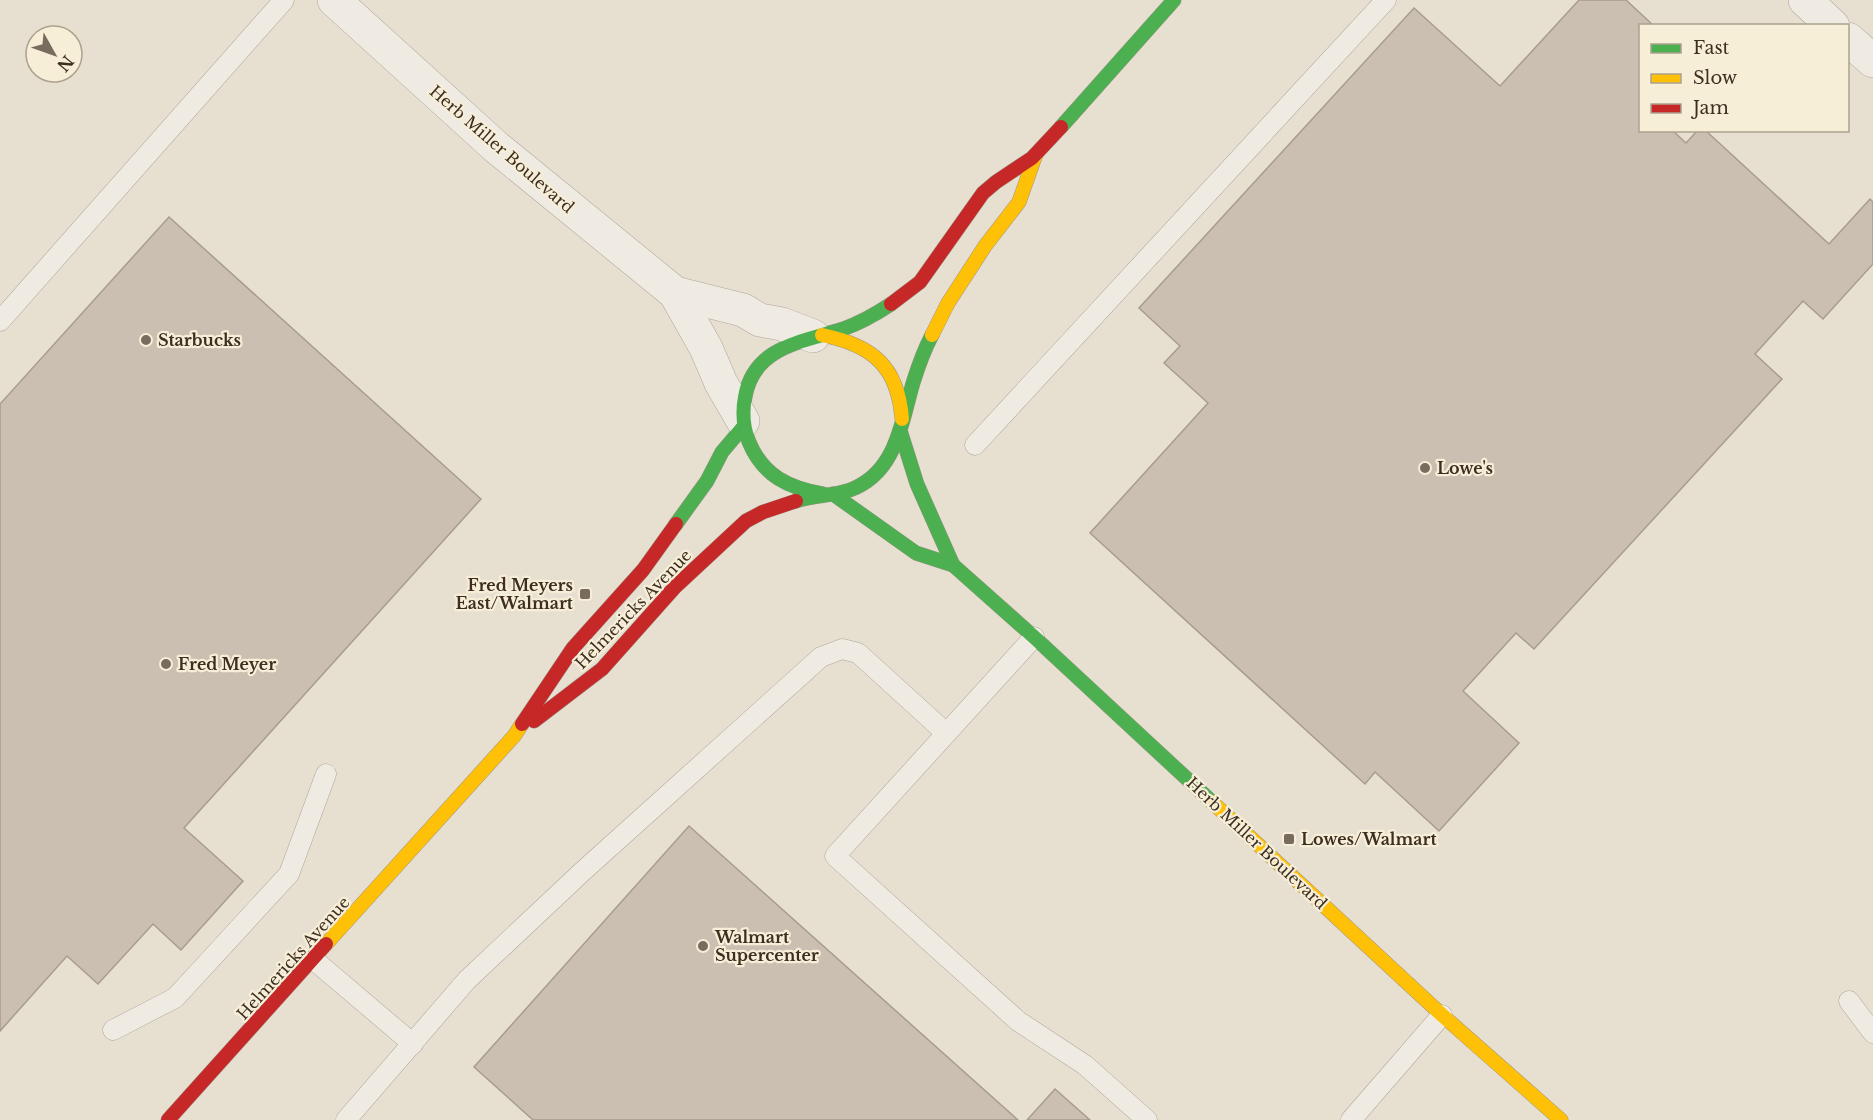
<svg xmlns="http://www.w3.org/2000/svg" width="1873" height="1120" font-family="'Libre Baskerville',serif">
  <style>
    .building { fill: #cbbfb2; stroke: #a89c90; stroke-width: 1.5 }
    .lines { fill: none; stroke-linecap: round; stroke-linejoin: round }
    .lane-casing { stroke: #ada599; stroke-width: 21 }
    .street-casing { stroke: #ada599; stroke-width: 34 }
    .fast-casing { stroke: #9c958a; stroke-width: 15 }
    .slow-casing { stroke: #9c958a; stroke-width: 15 }
    .jam-casing { stroke: #9c958a; stroke-width: 15 }
    .lane { stroke: #efebe3; stroke-width: 20 }
    .street { stroke: #efebe3; stroke-width: 33 }
    .fast { stroke: #4caf50; stroke-width: 14 }
    .slow { stroke: #ffc107; stroke-width: 14 }
    .jam { stroke: #c62828; stroke-width: 14 }
    .poi-dot { fill: #786c5e; stroke: #f7eed8; stroke-width: 2 }
    .labels { text-anchor: middle; stroke-width: 4.5; stroke-linejoin: round; paint-order: stroke }
    .street-label { font-size: 16px; fill: #3d2e20; stroke: #f7eed8 }
    .poi-label { font-size: 16px; font-weight: bold; fill: #3d2e20; stroke: #f7eed8; text-anchor: start }
  </style>
  <rect width="100%" height="100%" fill="#e7e0d1"/>
  <g class="building">
    <path d="M1579,0H1626L1654,26H1640V130H1672L1686,143L1698,130H1705L1829,244L1870,199L1873,202V264L1823,319L1803,301L1755,354L1782,379L1534,649L1516,633L1463,691L1519,743L1439,831L1375,772L1365,784L1090,533L1208,403L1164,363L1180,346L1139,308L1414,8L1500,86Z"/>
    <path d="M169,217L481,499L184,828L243,881L181,950L153,924L98,984L67,956L0,1031V404Z"/>
    <path d="M689,826L1018,1120H533L474,1067Z"/>
    <path d="M1055,1089L1090,1120H1027Z"/>
  </g>
  <g class="lines">
    <defs>
      <g id="lane">
        <path d="M0,321L284,0"/>
        <path d="M975,445L1386,0"/>
        <path d="M1034,637L835,856L1018,1021L1085,1065L1147,1120"/>
        <path d="M314,960L413,1044"/>
        <path d="M1849,1001L1873,1033"/>
        <path d="M113,1030L175,998L289,874L326,774"/>
        <path d="M346,1120L467,980L583,871L821,657L842,649L858,653L946,733"/>
        <path d="M1351,1120L1442,1015"/>
      </g>
      <g id="street">
        <path d="M334,0L496,147L675,293L706,348L721,383L743,421"/>
        <path d="M1805,0L1833,26"/>
        <path d="M1848,39L1873,61"/>
        <path d="M675,293L743,310L760,320L782,324L813,336"/>
      </g>
      <g id="fast">
        <path d="M1061,127L1174,0"/>
        <path d="M900,430L917,484L953,565"/>
        <path d="M823,494C789,488 763,476 749,442C743,427 742,413 745,397C754,346 803,342 843,329C860,323 876,314 891,304"/>
        <path d="M833,494L916,553L953,565L1034,637L1212,802"/>
        <path d="M796,501C813,495 833,496 850,490C896,473 901,424 913,383C918,367 924,350 932,335"/>
        <path d="M676,524L707,481L722,452L744,426"/>
      </g>
      <g id="slow">
        <path d="M822,335C872,345 898,366 902,419"/>
        <path d="M932,335L948,303L985,246L1019,202L1036,154"/>
        <path d="M1212,802L1442,1015L1561,1120"/>
        <path d="M326,944L514,736L522,724"/>
      </g>
      <g id="jam">
        <path d="M891,304L920,282L983,193L996,182L1032,158L1061,127"/>
        <path d="M534,721L602,669L675,587L746,521L763,512L796,501"/>
        <path d="M522,724L573,648L643,570L676,524"/>
        <path d="M168,1120L326,944"/>
      </g>
    </defs>
    <use href="#lane" class="lane-casing"/>
    <use href="#street" class="street-casing"/>
    <use href="#fast" class="fast-casing"/>
    <use href="#slow" class="slow-casing"/>
    <use href="#jam" class="jam-casing"/>
    <use href="#lane" class="lane"/>
    <use href="#street" class="street"/>
    <use href="#fast" class="fast"/>
    <use href="#slow" class="slow"/>
    <use href="#jam" class="jam"/>
  </g>
  <g class="poi-dot">
    <circle cx="146" cy="340" r="6"/>
    <circle cx="1425" cy="468" r="6"/>
    <rect x="579" y="588" width="12" height="12" rx="3"/>
    <circle cx="166" cy="664" r="6"/>
    <rect x="1283" y="833" width="12" height="12" rx="3"/>
    <circle cx="703" cy="946" r="6"/>
  </g>
  <g class="labels">
    <g class="street-label">
      <text transform="translate(502 149) rotate(41)" y="6">Herb Miller Boulevard</text>
      <text transform="translate(633 609) rotate(-46)" y="6">Helmericks Avenue</text>
      <text transform="translate(1257 843) rotate(43)" y="6">Herb Miller Boulevard</text>
      <text transform="translate(293 958) rotate(-48)" y="6">Helmericks Avenue</text>
    </g>
    <g class="poi-label">
      <text x="158" y="346">Starbucks</text>
      <text x="1437" y="474">Lowe's</text>
      <text x="573" y="591" text-anchor="end">Fred Meyers<tspan x="573" dy="18">East/Walmart</tspan></text>
      <text x="178" y="670">Fred Meyer</text>
      <text x="1301" y="845">Lowes/Walmart</text>
      <text x="715" y="943">Walmart<tspan x="715" dy="18">Supercenter</tspan></text>
    </g>
  </g>
  <rect x="1639" y="24" width="210" height="108" fill="#f7eed8" stroke="#ada18e" stroke-width="1.5"/>
  <rect x="1651" y="44" width="30" height="9" fill="#4caf50" stroke="#ada18e" stroke-width="1.5"/>
  <text x="1693" y="54" font-size="18" fill="#3d2e20">Fast</text>
  <rect x="1651" y="74" width="30" height="9" fill="#ffc107" stroke="#ada18e" stroke-width="1.5"/>
  <text x="1693" y="84" font-size="18" fill="#3d2e20">Slow</text>
  <rect x="1651" y="104" width="30" height="9" fill="#c62828" stroke="#ada18e" stroke-width="1.5"/>
  <text x="1693" y="114" font-size="18" fill="#3d2e20">Jam</text>
  <g transform="translate(54 54) rotate(130)"><circle r="28" fill="#f7eed8" stroke="#ada18e" stroke-width="1.5"/>
  <path d="M0-4.5L10 22L0 15L-10 22Z" fill="#786c5e"/>
  <text y="-9" font-size="16" font-weight="bold" text-anchor="middle" fill="#3d2e20">N</text>
  </g>
</svg>
